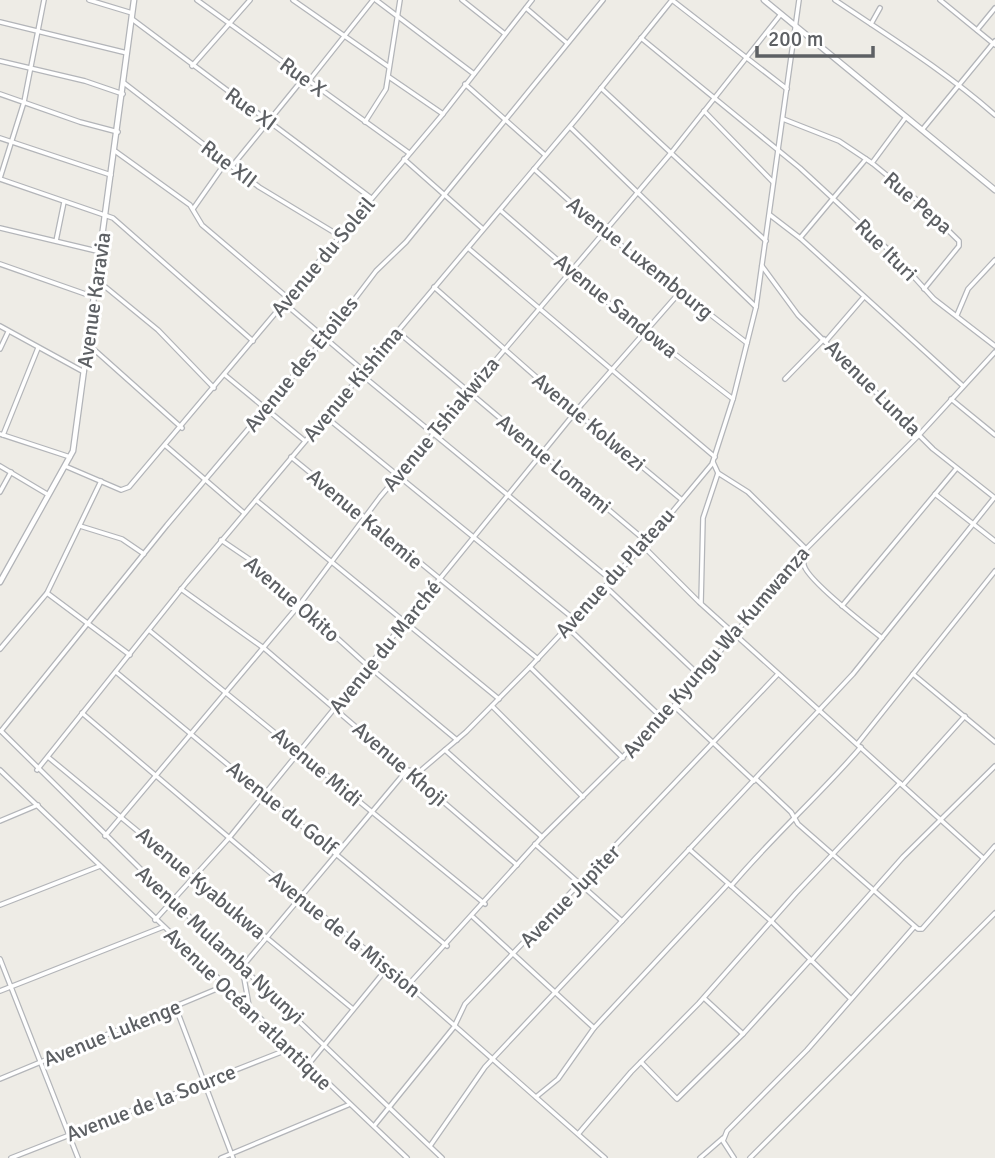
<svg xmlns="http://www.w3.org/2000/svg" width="995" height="1158" font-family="Signika,sans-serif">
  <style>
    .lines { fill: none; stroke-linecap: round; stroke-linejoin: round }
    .street-casing { stroke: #b3b5b9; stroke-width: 6 }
    .secondary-casing { stroke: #b2b4b8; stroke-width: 7 }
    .street { stroke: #fff; stroke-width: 3.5 }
    .secondary { stroke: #fff; stroke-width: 4.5 }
    .labels { text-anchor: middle; stroke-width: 6; stroke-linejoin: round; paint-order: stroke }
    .street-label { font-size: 21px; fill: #5d6064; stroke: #fff }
  </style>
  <rect width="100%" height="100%" fill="#eeece6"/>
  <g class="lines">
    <defs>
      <g id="street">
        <path d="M89,0L132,13"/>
        <path d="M197,0L409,153"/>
        <path d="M293,0L389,67"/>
        <path d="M376,0L474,74"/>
        <path d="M462,0L505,34"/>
        <path d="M672,0L787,89"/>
        <path d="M835,0C890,37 945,71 995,115"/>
        <path d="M940,0L995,45"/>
        <path d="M526,8L567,43"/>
        <path d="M132,19L371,198"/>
        <path d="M0,22L127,53"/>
        <path d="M871,24L880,8"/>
        <path d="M977,30L995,8"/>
        <path d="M641,38L800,168L893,254L934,299L995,346"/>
        <path d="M0,61L85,81L123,94"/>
        <path d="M192,66L250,0"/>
        <path d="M389,77L443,114"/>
        <path d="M124,83L259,187L340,236"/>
        <path d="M465,84L545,155"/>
        <path d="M601,88L766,241"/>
        <path d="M0,94L80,122L118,132"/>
        <path d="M704,111L773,182"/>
        <path d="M906,117L872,163L917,200L959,241V246L924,289"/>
        <path d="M783,119L839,141L872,163"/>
        <path d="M365,122L386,89L400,0"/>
        <path d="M570,127L756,307"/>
        <path d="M922,130L995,41"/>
        <path d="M0,138L111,175"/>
        <path d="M115,151L190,205L202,225L288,298"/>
        <path d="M404,159L483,229"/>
        <path d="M233,165L298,85L311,78L373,0"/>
        <path d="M534,169L604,232L747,343"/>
        <path d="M0,178L24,102L44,0"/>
        <path d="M0,179L113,218L253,341"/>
        <path d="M193,209L226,162"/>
        <path d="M500,210L592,290L733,399"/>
        <path d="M770,215L800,238L866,159"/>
        <path d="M0,228L101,252"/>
        <path d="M800,238L963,386"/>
        <path d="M56,241L64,202"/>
        <path d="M468,248L715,457"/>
        <path d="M0,264L94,297"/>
        <path d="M762,266L798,315L933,449L995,498"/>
        <path d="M97,280L158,330L214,388"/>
        <path d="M434,287L576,412L682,500"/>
        <path d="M284,303L365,372"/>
        <path d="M957,315L968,289L995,260"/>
        <path d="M0,326L84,372"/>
        <path d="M398,332L647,542"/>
        <path d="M826,341L863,298"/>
        <path d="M89,345L182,428"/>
        <path d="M0,349L8,332"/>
        <path d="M225,375L305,441"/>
        <path d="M362,375L611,580"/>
        <path d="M785,379L824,339"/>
        <path d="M951,399L995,435"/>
        <path d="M326,417L574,619"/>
        <path d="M0,434L70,457"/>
        <path d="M3,435L38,348"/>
        <path d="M166,446L244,513"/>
        <path d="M291,457L538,659"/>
        <path d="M713,462L718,473L748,492L806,549C805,553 803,560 804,565C807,580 868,627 882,638"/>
        <path d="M0,466L47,494"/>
        <path d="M65,466L121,490L129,487L443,114L532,0"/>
        <path d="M0,492L11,472"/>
        <path d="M935,494L995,541"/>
        <path d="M256,500L499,699"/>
        <path d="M80,526L122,539L144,554"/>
        <path d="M221,540L252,561L368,666L457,740"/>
        <path d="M643,546L699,602L983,858"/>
        <path d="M605,586L700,676"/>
        <path d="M181,589L265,649L517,865"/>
        <path d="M47,593L130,655"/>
        <path d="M701,603L703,518L718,473"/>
        <path d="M842,606L956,469"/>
        <path d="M567,627L662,718"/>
        <path d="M150,631L485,904"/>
        <path d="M0,649L47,593L101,481"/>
        <path d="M530,667L623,758"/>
        <path d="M116,672L447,946"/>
        <path d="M913,674L995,742"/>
        <path d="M492,706L583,797"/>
        <path d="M674,706L754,781"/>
        <path d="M82,713L299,897L388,967L605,1158"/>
        <path d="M1,731L167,525L326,337L376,271L406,242L603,0"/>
        <path d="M1,731L176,904L442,1158"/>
        <path d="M858,743L995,571"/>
        <path d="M445,750L542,837"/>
        <path d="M48,757L353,1009"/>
        <path d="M0,770L407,1158"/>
        <path d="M37,770L187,582L577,118L672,0"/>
        <path d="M756,779L791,812L798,824L918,929H922L995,846"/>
        <path d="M903,785L965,716"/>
        <path d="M0,821L38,805"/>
        <path d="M105,836L300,604L380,497L671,153L781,14"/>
        <path d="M535,844L622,921L853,674L994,498"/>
        <path d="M689,849L771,921L851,999"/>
        <path d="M731,886C772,837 820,795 861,747"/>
        <path d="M0,905L100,866"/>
        <path d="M473,917L594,1028"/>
        <path d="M155,920L229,838L582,404L680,292"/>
        <path d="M0,959L78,1158"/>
        <path d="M811,961L903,857L995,766"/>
        <path d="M409,984L542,837L674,706L806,549L919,435L995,352"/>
        <path d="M0,991L163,927"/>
        <path d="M704,998L743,1034"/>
        <path d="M176,1008L233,1158"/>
        <path d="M250,1011L242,967L407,770L419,772L466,732L530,667L653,535L712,464L733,399L756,307L799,0"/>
        <path d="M641,1062L677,1099L743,1034L810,960"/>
        <path d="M308,1065L388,967"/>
        <path d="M0,1079L224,986"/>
        <path d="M536,1097L558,1079L594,1028L728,884"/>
        <path d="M374,1126L454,1027L465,1004L778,674"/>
        <path d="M579,1133L631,1072L699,1003L796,893L900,783"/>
        <path d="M430,1146L485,1067L622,921"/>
        <path d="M11,1158L289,1049"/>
        <path d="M221,1158L348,1105"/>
        <path d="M700,1158L723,1138"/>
        <path d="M734,1158L723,1141L727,1131L807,1050L914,927"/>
        <path d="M750,1158L995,913"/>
      </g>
      <g id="secondary">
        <path d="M764,0L995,190"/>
        <path d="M0,582L73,451L134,0"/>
      </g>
    </defs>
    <use href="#street" class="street-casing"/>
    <use href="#secondary" class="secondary-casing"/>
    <use href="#street" class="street"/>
    <use href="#secondary" class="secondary"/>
  </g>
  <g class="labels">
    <g class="street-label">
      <text transform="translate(303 77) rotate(36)" y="7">Rue X</text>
      <text transform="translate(251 109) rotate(36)" y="7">Rue XI</text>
      <text transform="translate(229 164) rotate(37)" y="7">Rue XII</text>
      <text transform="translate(918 203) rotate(41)" y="7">Rue Pepa</text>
      <text transform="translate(886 250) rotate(45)" y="7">Rue Ituri</text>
      <text transform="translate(323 257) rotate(-50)" y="7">Avenue du Soleil</text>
      <text transform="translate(640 258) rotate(39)" y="7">Avenue Luxembourg</text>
      <text transform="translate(94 300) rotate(-82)" y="7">Avenue Karavia</text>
      <text transform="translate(616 306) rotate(39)" y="7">Avenue Sandowa</text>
      <text transform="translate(301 364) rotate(-51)" y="7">Avenue des Etoiles</text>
      <text transform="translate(353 384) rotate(-50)" y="7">Avenue Kishima</text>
      <text transform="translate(873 388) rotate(45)" y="7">Avenue Lunda</text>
      <text transform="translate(589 422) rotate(40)" y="7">Avenue Kolwezi</text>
      <text transform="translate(441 424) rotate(-50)" y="7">Avenue Tshiakwiza</text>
      <text transform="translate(554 464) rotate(40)" y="7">Avenue Lomami</text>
      <text transform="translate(365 519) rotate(40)" y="7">Avenue Kalemie</text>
      <text transform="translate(615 573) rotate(-48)" y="7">Avenue du Plateau</text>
      <text transform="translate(292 599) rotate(41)" y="7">Avenue Okito</text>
      <text transform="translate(385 647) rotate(-51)" y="7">Avenue du Marché</text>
      <text transform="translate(716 652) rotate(-49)" y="7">Avenue Kyungu Wa Kumwanza</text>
      <text transform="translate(400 764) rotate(41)" y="7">Avenue Khoji</text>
      <text transform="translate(317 767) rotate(40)" y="7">Avenue Midi</text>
      <text transform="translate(282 808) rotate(39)" y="7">Avenue du Golf</text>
      <text transform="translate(201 883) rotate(40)" y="7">Avenue Kyabukwa</text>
      <text transform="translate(570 896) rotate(-46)" y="7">Avenue Jupiter</text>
      <text transform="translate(345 934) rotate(39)" y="7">Avenue de la Mission</text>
      <text transform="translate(220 945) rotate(43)" y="7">Avenue Mulamba Nyunyi</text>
      <text transform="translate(248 1009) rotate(44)" y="7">Avenue Océan atlantique</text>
      <text transform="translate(112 1033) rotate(-22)" y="7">Avenue Lukenge</text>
      <text transform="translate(151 1103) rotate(-21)" y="7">Avenue de la Source</text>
    </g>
  </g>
  <path d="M757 46v10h116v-10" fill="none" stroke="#5d6064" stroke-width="3.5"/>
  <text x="768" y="46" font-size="21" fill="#5d6064" stroke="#ffffff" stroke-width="5" paint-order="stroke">200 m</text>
</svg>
